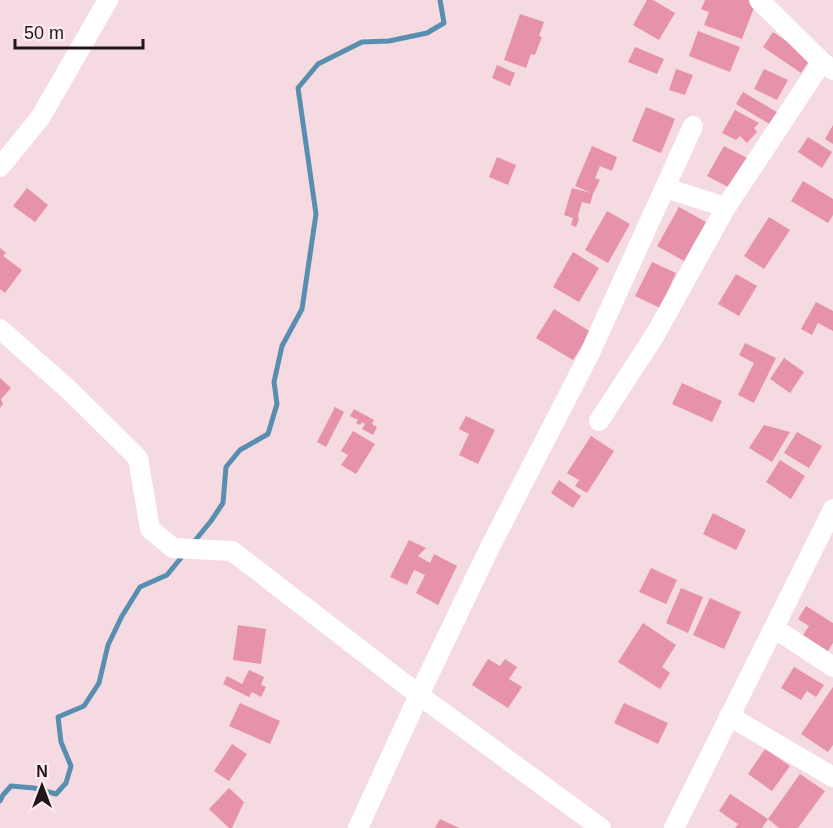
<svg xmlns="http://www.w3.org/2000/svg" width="833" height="828" font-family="Arial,sans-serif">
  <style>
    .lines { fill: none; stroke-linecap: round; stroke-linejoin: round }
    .stream { stroke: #588fb0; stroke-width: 5 }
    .building { fill: #e592aa }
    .street { stroke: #fff; stroke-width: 20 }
  </style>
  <rect width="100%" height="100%" fill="#f6dae1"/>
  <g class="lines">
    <g class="stream">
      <path d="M193,543L211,521L223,503L226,467L240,450L268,434L277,404L274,382L282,346L302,309L316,214L298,88L318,64L362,42L389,41L427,33L444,23L440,0"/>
      <path d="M0,801L3,795L11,786L34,788L56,794L66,783L71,766L61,742L58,717L84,706L99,683L108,645L122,616L140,587L167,575L185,553"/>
    </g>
  </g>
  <g class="building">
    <path d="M647,0H653L675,13L659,40L633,25Z"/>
    <path d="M705,0H751L755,5L742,39L704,25L709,12L701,9Z"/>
    <path d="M520,14L544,22L539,36L542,37L535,55L531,54L526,68L504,60Z"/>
    <path d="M698,31L740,47L730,72L689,56Z"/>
    <path d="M773,32L811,58L801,73L763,47Z"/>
    <path d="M635,47L664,59L657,74L628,62Z"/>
    <path d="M497,65L515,73L510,86L492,78Z"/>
    <path d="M676,69L693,75L685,95L669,90Z"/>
    <path d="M764,69L788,80L777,100L754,89Z"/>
    <path d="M743,92L780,114L773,126L736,104Z"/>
    <path d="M646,107L675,119L661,153L632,141Z"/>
    <path d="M735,110L759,123L754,128L757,132L747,143L740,136L736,140L722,133Z"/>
    <path d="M833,125V144L825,139Z"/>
    <path d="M808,137L832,152L822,168L798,152Z"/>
    <path d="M592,146L617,157L612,171L600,166L595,178L600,180L593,194L590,204L582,202L578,216L579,219L576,227L571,225L573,218L564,215L572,188L591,193L575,186Z"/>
    <path d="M724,146L747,158L730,188L707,176Z"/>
    <path d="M497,157L516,165L508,185L489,177Z"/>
    <path d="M803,181L833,199V215L828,223L791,201Z"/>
    <path d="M27,188L48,205L35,222L13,206Z"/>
    <path d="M679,207L706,222L684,261L657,246Z"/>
    <path d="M607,211L630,224L608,263L585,250Z"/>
    <path d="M769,217L790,230L764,269L744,256Z"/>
    <path d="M0,248L6,253L3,256L22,270L5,293L0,289Z"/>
    <path d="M573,252L599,268L579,302L553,287Z"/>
    <path d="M652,262L676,273L660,308L635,296Z"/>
    <path d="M736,274L757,286L739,316L718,304Z"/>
    <path d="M816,302L833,311V331L818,323L812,335L801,329Z"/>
    <path d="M554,309L591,332L573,360L536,338Z"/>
    <path d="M745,343L776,358L754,403L738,395L754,363L739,355Z"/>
    <path d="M784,358L804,372L790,393L770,379Z"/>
    <path d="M0,378L11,388L1,399L3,404L0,408Z"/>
    <path d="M682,383L722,401L712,422L672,404Z"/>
    <path d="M335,407L344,412L326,447L317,442Z"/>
    <path d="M354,409L374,420L372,424L377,427L373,435L362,429L365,424L362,422L360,425L356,423L358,420L350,416Z"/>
    <path d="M466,416L495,430L478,464L459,455L469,434L459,429Z"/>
    <path d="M764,425L790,432L772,462L749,448Z"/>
    <path d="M353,431L375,444L356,474L341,465L348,455L341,451Z"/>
    <path d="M797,432L822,446L809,468L784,453Z"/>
    <path d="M591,436L614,451L587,493L575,486L579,480L567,473Z"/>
    <path d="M780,460L805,476L791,499L766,482Z"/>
    <path d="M559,480L581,496L573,508L551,493Z"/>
    <path d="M713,513L746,530L736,550L703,534Z"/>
    <path d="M409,540L426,548L418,556L430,563L434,554L457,566L438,605L416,593L425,575L414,570L407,585L390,577Z"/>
    <path d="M651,568L677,580L666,604L639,592Z"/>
    <path d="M681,588L703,597L688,633L666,623Z"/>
    <path d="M710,598L741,612L724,649L693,635Z"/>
    <path d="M806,606L833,623V643L828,651L803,635L809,626L798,619Z"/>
    <path d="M643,623L676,645L662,667L670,673L660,689L618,662Z"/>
    <path d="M238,625L266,629L261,664L233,660Z"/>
    <path d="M488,659L500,666L505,659L517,667L509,679L522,687L508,708L472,685Z"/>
    <path d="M794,667L824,685L816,697L807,691L801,700L781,688Z"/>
    <path d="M249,670L264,677L261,685L266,687L261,697L252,692L249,697L223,684L227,676L242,684Z"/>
    <path d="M833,687V745L828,752L801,734Z"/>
    <path d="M240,703L280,721L270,744L229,726Z"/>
    <path d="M624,703L668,723L658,744L614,723Z"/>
    <path d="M232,744L247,754L229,781L214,771Z"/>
    <path d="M765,749L790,766L772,791L748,774Z"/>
    <path d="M800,774L825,791L798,828H779L768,819Z"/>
    <path d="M229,788L244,802L232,828H229L209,809Z"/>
    <path d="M730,794L768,819L762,828H735L738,824L719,811Z"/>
    <path d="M440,819L459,828H435Z"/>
  </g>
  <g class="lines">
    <g class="street">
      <path d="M759,0L822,62L833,70"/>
      <path d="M0,167L40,118L108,0"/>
      <path d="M665,188L726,207"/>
      <path d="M0,329L69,390L138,458L150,529L173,548L232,551L419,695L601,828"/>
      <path d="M599,421L655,335L726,207L822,62"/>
      <path d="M774,628L833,667"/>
      <path d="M729,716L833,777"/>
      <path d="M358,828L419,695L490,547L589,355L693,126"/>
      <path d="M674,828L833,509"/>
    </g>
  </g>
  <g transform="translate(42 786)" stroke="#fcebef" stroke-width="4.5" paint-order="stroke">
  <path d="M0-4.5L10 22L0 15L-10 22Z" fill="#21171a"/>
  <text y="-9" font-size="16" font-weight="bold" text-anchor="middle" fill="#21171a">N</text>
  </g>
  <path d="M15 39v9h128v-9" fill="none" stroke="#21171a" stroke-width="3"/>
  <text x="24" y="39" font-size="18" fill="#21171a" stroke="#fcebef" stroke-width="4.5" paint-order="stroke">50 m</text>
</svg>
